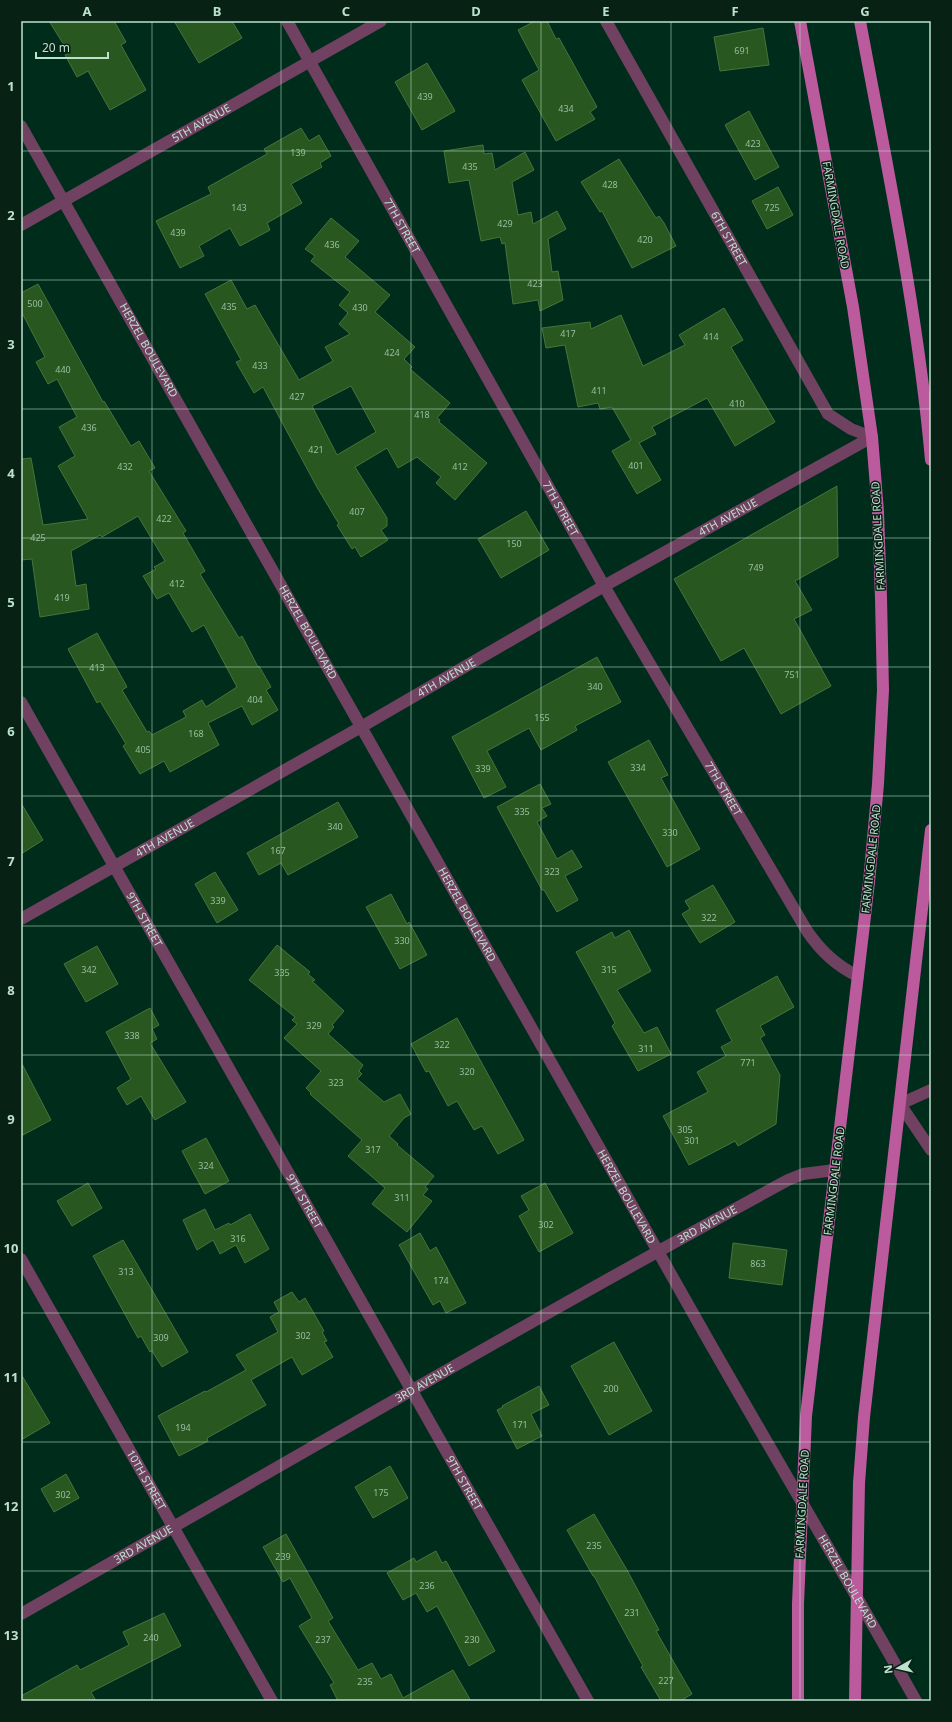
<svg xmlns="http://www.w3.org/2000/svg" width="952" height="1722" font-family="'Noto Sans',sans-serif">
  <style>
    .building { fill: #295720; stroke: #46743d; fill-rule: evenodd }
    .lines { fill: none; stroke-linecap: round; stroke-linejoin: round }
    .minor { stroke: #714161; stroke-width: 12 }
    .major { stroke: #bb5a9d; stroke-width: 12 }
    .grid { fill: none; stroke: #bce1cc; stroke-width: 1; stroke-opacity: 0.55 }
    .labels { text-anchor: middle; stroke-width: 3; stroke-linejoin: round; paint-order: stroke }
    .number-label { font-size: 9px; fill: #97bea1 }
    .street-label { font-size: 11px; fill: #bce1cc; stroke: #072115 }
    .neatline { fill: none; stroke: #bce1cc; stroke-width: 1.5 }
    .grid-label { font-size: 13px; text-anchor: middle; font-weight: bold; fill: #bce1cc }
  </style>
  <rect width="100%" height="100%" fill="#002d1b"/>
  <g class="building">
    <path d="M49,21H114L126,42L121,45L146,90L110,110L88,71L77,77L65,55L69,53Z"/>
    <path d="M174,21H232L242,38L199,63Z"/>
    <path d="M535,21H547L556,39L559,38L597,107L590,112L595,119L556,141L522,80L539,70L518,30Z"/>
    <path d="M763,28L769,65L720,71L714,37Z"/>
    <path d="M427,63L455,111L422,130L395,82Z"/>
    <path d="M749,111L779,167L755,180L725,125Z"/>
    <path d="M301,128L309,141L319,135L331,156L320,163L322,167L291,184L302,203L267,223L270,230L240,246L230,228L199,246L204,256L180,268L156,221L211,194L208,187L267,154L264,149Z"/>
    <path d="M483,145L484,154L492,153L495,170L525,152L534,170L512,182L518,215L531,212L533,224L557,211L566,229L548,239L552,272L558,271L563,300L540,311L538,300L513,304L505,243L502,244L500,237L481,241L469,180L449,183L444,151Z"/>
    <path d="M619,159L656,218L659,216L664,223L676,246L632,268L602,211L600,212L581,182Z"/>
    <path d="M778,187L793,215L767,229L752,201Z"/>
    <path d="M331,218L359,241L345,257L390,295L375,312L415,347L404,359L412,367L410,369L450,403L437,418L440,420L439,422L487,463L455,500L436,483L441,477L417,457L398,468L387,448L355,467L387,518V526L381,530L388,540L361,557L355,547L352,549L337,525L339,524L318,489L263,387L254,393L236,362L241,360L205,294L231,280L247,309L255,305L299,380L333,361L325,347L350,334L339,324L348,313L339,305L350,292L311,261L315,256L305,249ZM351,386L376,432L337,455L312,406Z"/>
    <path d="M38,284L103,402L104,401L131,446L139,441L155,468L149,471L186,531L183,533L205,571L200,574L239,638L242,636L258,667L259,666L271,687L266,690L278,710L252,725L242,706L208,723L219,745L170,772L164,761L140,774L123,746L126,744L100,701L97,703L68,649L97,633L127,687L122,690L147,732L149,731L152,735L186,717L183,711L202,700L206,707L237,687L204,625L192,632L169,593L157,599L143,576L156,569L154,567L165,561L138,516L102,537L100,535L71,551L76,586L86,584L89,609L40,617L32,559L21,560V459L31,458L43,525L88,519L58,466L75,456L59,427L77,417L57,379L48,384L36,362L45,357L21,311V293Z"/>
    <path d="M724,308L743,340L731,347L775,422L735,446L707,398L652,427L656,434L639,443L661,480L637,494L612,451L631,440L612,407L600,409L598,403L578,407L565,345L546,348L542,328L590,322L591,329L621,315L643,366L685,345L679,335Z"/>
    <path d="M837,486L838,557L795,581L812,610L794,619L831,686L781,714L744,648L721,661L674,579Z"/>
    <path d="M526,511L549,550L501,578L478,539Z"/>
    <path d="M597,657L621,702L575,726L577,730L541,750L529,728L487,751L506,787L484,798L452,737Z"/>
    <path d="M649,740L668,775L661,778L700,849L667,867L608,762Z"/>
    <path d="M540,784L551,804L542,808L547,816L537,822L557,859L572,850L582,867L565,876L578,900L557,912L544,890H542L497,807Z"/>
    <path d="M338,802L358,837L288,875L281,863L259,875L247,853Z"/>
    <path d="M21,803L43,840L21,854Z"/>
    <path d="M215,872L238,910L217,923L195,884Z"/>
    <path d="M713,885L735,922L700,943L682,914L690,909L685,901Z"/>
    <path d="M391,894L407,924L409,922L427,955L400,969L366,907Z"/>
    <path d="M629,930L651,971L617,990L644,1033L657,1027L671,1054L638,1071L612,1026L615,1023L576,952L612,932L615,938Z"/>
    <path d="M277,945L310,972L308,974L315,980L312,981L344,1011L332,1025L334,1027L328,1034L363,1065L359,1071L362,1074L357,1079L384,1102L400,1094L411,1114L404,1118L389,1136L398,1144L397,1145L434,1176L425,1187L428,1189L423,1195L432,1201L407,1232L372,1204L385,1188L348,1156L362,1140L310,1094L311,1093L306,1088L321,1071L284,1038L297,1024L292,1020L295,1017L249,980Z"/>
    <path d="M97,946L118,984L86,1002L64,964Z"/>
    <path d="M777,976L794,1007L760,1026L765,1035L760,1038L780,1075L776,1124L738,1146L735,1141L689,1165L663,1116L708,1092L697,1072L726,1056L721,1047L732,1041L716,1010Z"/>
    <path d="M150,1008L159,1025L152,1029L157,1039L150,1043L186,1102L155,1120L141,1096L127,1105L117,1088L131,1079L106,1032Z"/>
    <path d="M457,1018L524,1140L498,1154L482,1126L474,1130L457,1101L448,1106L429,1071L426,1072L411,1044Z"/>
    <path d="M21,1062L51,1120L21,1136Z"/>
    <path d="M206,1138L229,1181L205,1194L182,1151Z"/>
    <path d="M88,1183L102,1208L72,1226L57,1201Z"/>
    <path d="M545,1183L573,1233L539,1252L519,1216L529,1210L521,1196Z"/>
    <path d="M205,1209L215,1230L229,1223L230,1225L250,1214L269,1249L245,1263L236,1245L220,1254L213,1240L197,1250L183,1220Z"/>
    <path d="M420,1233L430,1251L436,1247L466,1303L446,1313L440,1301L433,1305L399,1245Z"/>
    <path d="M123,1240L188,1352L162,1367L152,1351L150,1352L141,1336L138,1338L93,1256Z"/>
    <path d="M733,1243L787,1250L782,1285L729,1278Z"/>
    <path d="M292,1292L299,1302L305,1298L324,1331L322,1332L327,1341L324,1342L333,1357L302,1375L292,1357L251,1380L266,1405L207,1438L208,1441L179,1456L158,1416L205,1391L206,1392L246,1370L236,1355L278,1332L270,1317L279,1312L274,1302Z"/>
    <path d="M614,1342L652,1411L609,1435L571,1366Z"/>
    <path d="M21,1374L50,1423L21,1440Z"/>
    <path d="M539,1386L549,1405L531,1414L542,1436L517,1449L497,1410L503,1407L502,1406Z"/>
    <path d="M390,1466L408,1498L373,1518L355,1487Z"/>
    <path d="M66,1474L79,1498L54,1512L41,1489Z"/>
    <path d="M594,1514L627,1570L659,1630L656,1631L692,1694L680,1701H661L641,1667L643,1666L594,1576H593L567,1530Z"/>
    <path d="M286,1534L333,1618L328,1621L358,1670L372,1663L381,1679L391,1674L403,1698L453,1670L471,1701H338L330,1685L334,1683L299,1626L312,1618L290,1578L283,1582L263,1547Z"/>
    <path d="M436,1551L442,1563L446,1561L495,1651L469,1666L437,1606L427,1612L416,1593L403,1600L387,1573L414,1558L416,1562Z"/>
    <path d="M164,1613L181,1646L91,1692L96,1701H21V1696L77,1665L80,1670L129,1645L123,1632Z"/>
  </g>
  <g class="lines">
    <g class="minor">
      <path id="s1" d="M287,21L604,586L807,931C820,950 836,966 858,976"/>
      <path id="s2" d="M606,21L828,414L851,429L872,437"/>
      <path id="s3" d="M21,126C252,529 477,935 707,1338C776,1459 848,1580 916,1701"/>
      <path id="s4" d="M21,225L381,21"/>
      <path id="s5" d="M21,702L588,1701"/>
      <path id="s6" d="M21,919L361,727L604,586L872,437"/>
      <path d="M931,1090L900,1104L931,1150"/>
      <path id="s7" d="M21,1259L272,1701"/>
      <path id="s8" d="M21,1614C276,1469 530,1320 788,1180L803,1174L835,1170"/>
    </g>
    <g class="major">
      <path d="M860,21C887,167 918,313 931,460"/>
      <path d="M798,1701V1604L806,1416L869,882L878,784L883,690L881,598L878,512L872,437L853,307L800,21"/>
      <path d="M855,1701L859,1483L864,1417L931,830"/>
    </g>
  </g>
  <path class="grid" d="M152,21V1701M281,21V1701M411,21V1701M541,21V1701M671,21V1701M800,21V1701M21,151H931M21,280H931M21,409H931M21,538H931M21,667H931M21,796H931M21,926H931M21,1055H931M21,1184H931M21,1313H931M21,1442H931M21,1571H931"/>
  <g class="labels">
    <g class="number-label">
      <text x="742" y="54">691</text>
      <text x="425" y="100">439</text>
      <text x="566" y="112">434</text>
      <text x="753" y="147">423</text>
      <text x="298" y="156">139</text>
      <text x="470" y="170">435</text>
      <text x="610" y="188">428</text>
      <text x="239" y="211">143</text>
      <text x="772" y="211">725</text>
      <text x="505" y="227">429</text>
      <text x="178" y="236">439</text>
      <text x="645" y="243">420</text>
      <text x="332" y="248">436</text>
      <text x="535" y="287">423</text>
      <text x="35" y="307">500</text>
      <text x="229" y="310">435</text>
      <text x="360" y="311">430</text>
      <text x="568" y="337">417</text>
      <text x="711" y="340">414</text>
      <text x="392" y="356">424</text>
      <text x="260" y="369">433</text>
      <text x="63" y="373">440</text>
      <text x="599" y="394">411</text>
      <text x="297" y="400">427</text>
      <text x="737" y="407">410</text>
      <text x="422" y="418">418</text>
      <text x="89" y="431">436</text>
      <text x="316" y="453">421</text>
      <text x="636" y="469">401</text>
      <text x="125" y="470">432</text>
      <text x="460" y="470">412</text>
      <text x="357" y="515">407</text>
      <text x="164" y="522">422</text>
      <text x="38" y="541">425</text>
      <text x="514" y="547">150</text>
      <text x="756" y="571">749</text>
      <text x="177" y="587">412</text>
      <text x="62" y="601">419</text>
      <text x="97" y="671">413</text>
      <text x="792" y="678">751</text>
      <text x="595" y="690">340</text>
      <text x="255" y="703">404</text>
      <text x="542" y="721">155</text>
      <text x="196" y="737">168</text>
      <text x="143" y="753">405</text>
      <text x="638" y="771">334</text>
      <text x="483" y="772">339</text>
      <text x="522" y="815">335</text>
      <text x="335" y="830">340</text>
      <text x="670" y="836">330</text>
      <text x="278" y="854">167</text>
      <text x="552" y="875">323</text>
      <text x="218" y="904">339</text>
      <text x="709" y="921">322</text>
      <text x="402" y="944">330</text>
      <text x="89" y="973">342</text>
      <text x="609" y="973">315</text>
      <text x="282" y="976">335</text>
      <text x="314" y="1029">329</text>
      <text x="132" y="1039">338</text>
      <text x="442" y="1048">322</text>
      <text x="646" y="1052">311</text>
      <text x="748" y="1066">771</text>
      <text x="467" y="1075">320</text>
      <text x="336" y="1086">323</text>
      <text x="685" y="1133">305</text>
      <text x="692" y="1144">301</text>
      <text x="373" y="1153">317</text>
      <text x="206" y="1169">324</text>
      <text x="402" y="1201">311</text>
      <text x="546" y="1228">302</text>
      <text x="238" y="1242">316</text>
      <text x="758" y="1267">863</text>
      <text x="126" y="1275">313</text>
      <text x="441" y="1284">174</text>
      <text x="303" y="1339">302</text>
      <text x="161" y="1341">309</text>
      <text x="611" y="1392">200</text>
      <text x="520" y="1428">171</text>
      <text x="183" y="1431">194</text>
      <text x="381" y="1496">175</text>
      <text x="63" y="1498">302</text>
      <text x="594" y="1549">235</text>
      <text x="283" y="1560">239</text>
      <text x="427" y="1589">236</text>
      <text x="632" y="1616">231</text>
      <text x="151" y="1641">240</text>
      <text x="323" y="1643">237</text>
      <text x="472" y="1643">230</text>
      <text x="666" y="1684">227</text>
      <text x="365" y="1685">235</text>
    </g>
    <g class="street-label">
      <text dy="4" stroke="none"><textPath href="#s4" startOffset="207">5TH AVENUE</textPath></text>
      <text transform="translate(836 215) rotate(80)" y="4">FARMINGDALE ROAD</text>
      <text dy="4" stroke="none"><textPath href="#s1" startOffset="235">7TH STREET</textPath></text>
      <text dy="4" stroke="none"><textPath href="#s2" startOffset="250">6TH STREET</textPath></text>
      <text dy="4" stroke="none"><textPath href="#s3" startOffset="258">HERZEL BOULEVARD</textPath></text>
      <text dy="4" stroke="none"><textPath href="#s1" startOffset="559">7TH STREET</textPath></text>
      <text dy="4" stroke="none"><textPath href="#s6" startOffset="813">4TH AVENUE</textPath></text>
      <text transform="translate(878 536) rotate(-93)" y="4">FARMINGDALE ROAD</text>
      <text dy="4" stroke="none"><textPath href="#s3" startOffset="582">HERZEL BOULEVARD</textPath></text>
      <text dy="4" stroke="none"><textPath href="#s6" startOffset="489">4TH AVENUE</textPath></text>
      <text dy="4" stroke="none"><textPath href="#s1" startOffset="883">7TH STREET</textPath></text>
      <text dy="4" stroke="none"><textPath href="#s6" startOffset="165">4TH AVENUE</textPath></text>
      <text transform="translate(871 859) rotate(-84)" y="4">FARMINGDALE ROAD</text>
      <text dy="4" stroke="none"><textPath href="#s3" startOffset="906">HERZEL BOULEVARD</textPath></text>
      <text dy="4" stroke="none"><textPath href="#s5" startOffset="250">9TH STREET</textPath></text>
      <text transform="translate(834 1181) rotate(-83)" y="4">FARMINGDALE ROAD</text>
      <text dy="4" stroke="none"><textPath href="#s3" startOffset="1230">HERZEL BOULEVARD</textPath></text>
      <text dy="4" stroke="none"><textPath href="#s5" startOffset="574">9TH STREET</textPath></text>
      <text dy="4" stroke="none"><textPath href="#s8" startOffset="789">3RD AVENUE</textPath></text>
      <text dy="4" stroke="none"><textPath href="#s8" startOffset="465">3RD AVENUE</textPath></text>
      <text dy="4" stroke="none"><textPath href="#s7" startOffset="254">10TH STREET</textPath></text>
      <text dy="4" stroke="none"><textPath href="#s5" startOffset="898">9TH STREET</textPath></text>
      <text transform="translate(802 1504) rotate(-87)" y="4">FARMINGDALE ROAD</text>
      <text dy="4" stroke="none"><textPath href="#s8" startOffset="141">3RD AVENUE</textPath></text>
      <text dy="4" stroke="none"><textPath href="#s3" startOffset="1674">HERZEL BOULEVARD</textPath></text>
    </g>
  </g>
  <rect width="952" height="1722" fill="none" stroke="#072115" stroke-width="44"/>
  <g transform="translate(898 1668) rotate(262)" stroke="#072115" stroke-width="3" paint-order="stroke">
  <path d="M0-3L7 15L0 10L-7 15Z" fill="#bce1cc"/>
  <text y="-6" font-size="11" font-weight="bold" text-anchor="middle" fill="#bce1cc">N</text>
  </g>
  <path d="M36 52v6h72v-6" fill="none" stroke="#bce1cc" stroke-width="2"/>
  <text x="42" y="52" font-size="12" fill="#bce1cc" stroke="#072115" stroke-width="3" paint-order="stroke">20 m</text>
  <rect x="22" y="22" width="908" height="1678" class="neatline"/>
  <g class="grid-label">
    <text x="87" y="16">A</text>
    <text x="217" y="16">B</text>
    <text x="346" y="16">C</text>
    <text x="476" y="16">D</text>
    <text x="606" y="16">E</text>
    <text x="735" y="16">F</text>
    <text x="865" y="16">G</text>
    <text x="11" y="91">1</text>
    <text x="11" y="220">2</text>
    <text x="11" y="349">3</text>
    <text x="11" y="478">4</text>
    <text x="11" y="607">5</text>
    <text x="11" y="736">6</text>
    <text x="11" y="866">7</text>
    <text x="11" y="995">8</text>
    <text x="11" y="1124">9</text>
    <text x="11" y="1253">10</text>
    <text x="11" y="1382">11</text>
    <text x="11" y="1511">12</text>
    <text x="11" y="1640">13</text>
  </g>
</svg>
